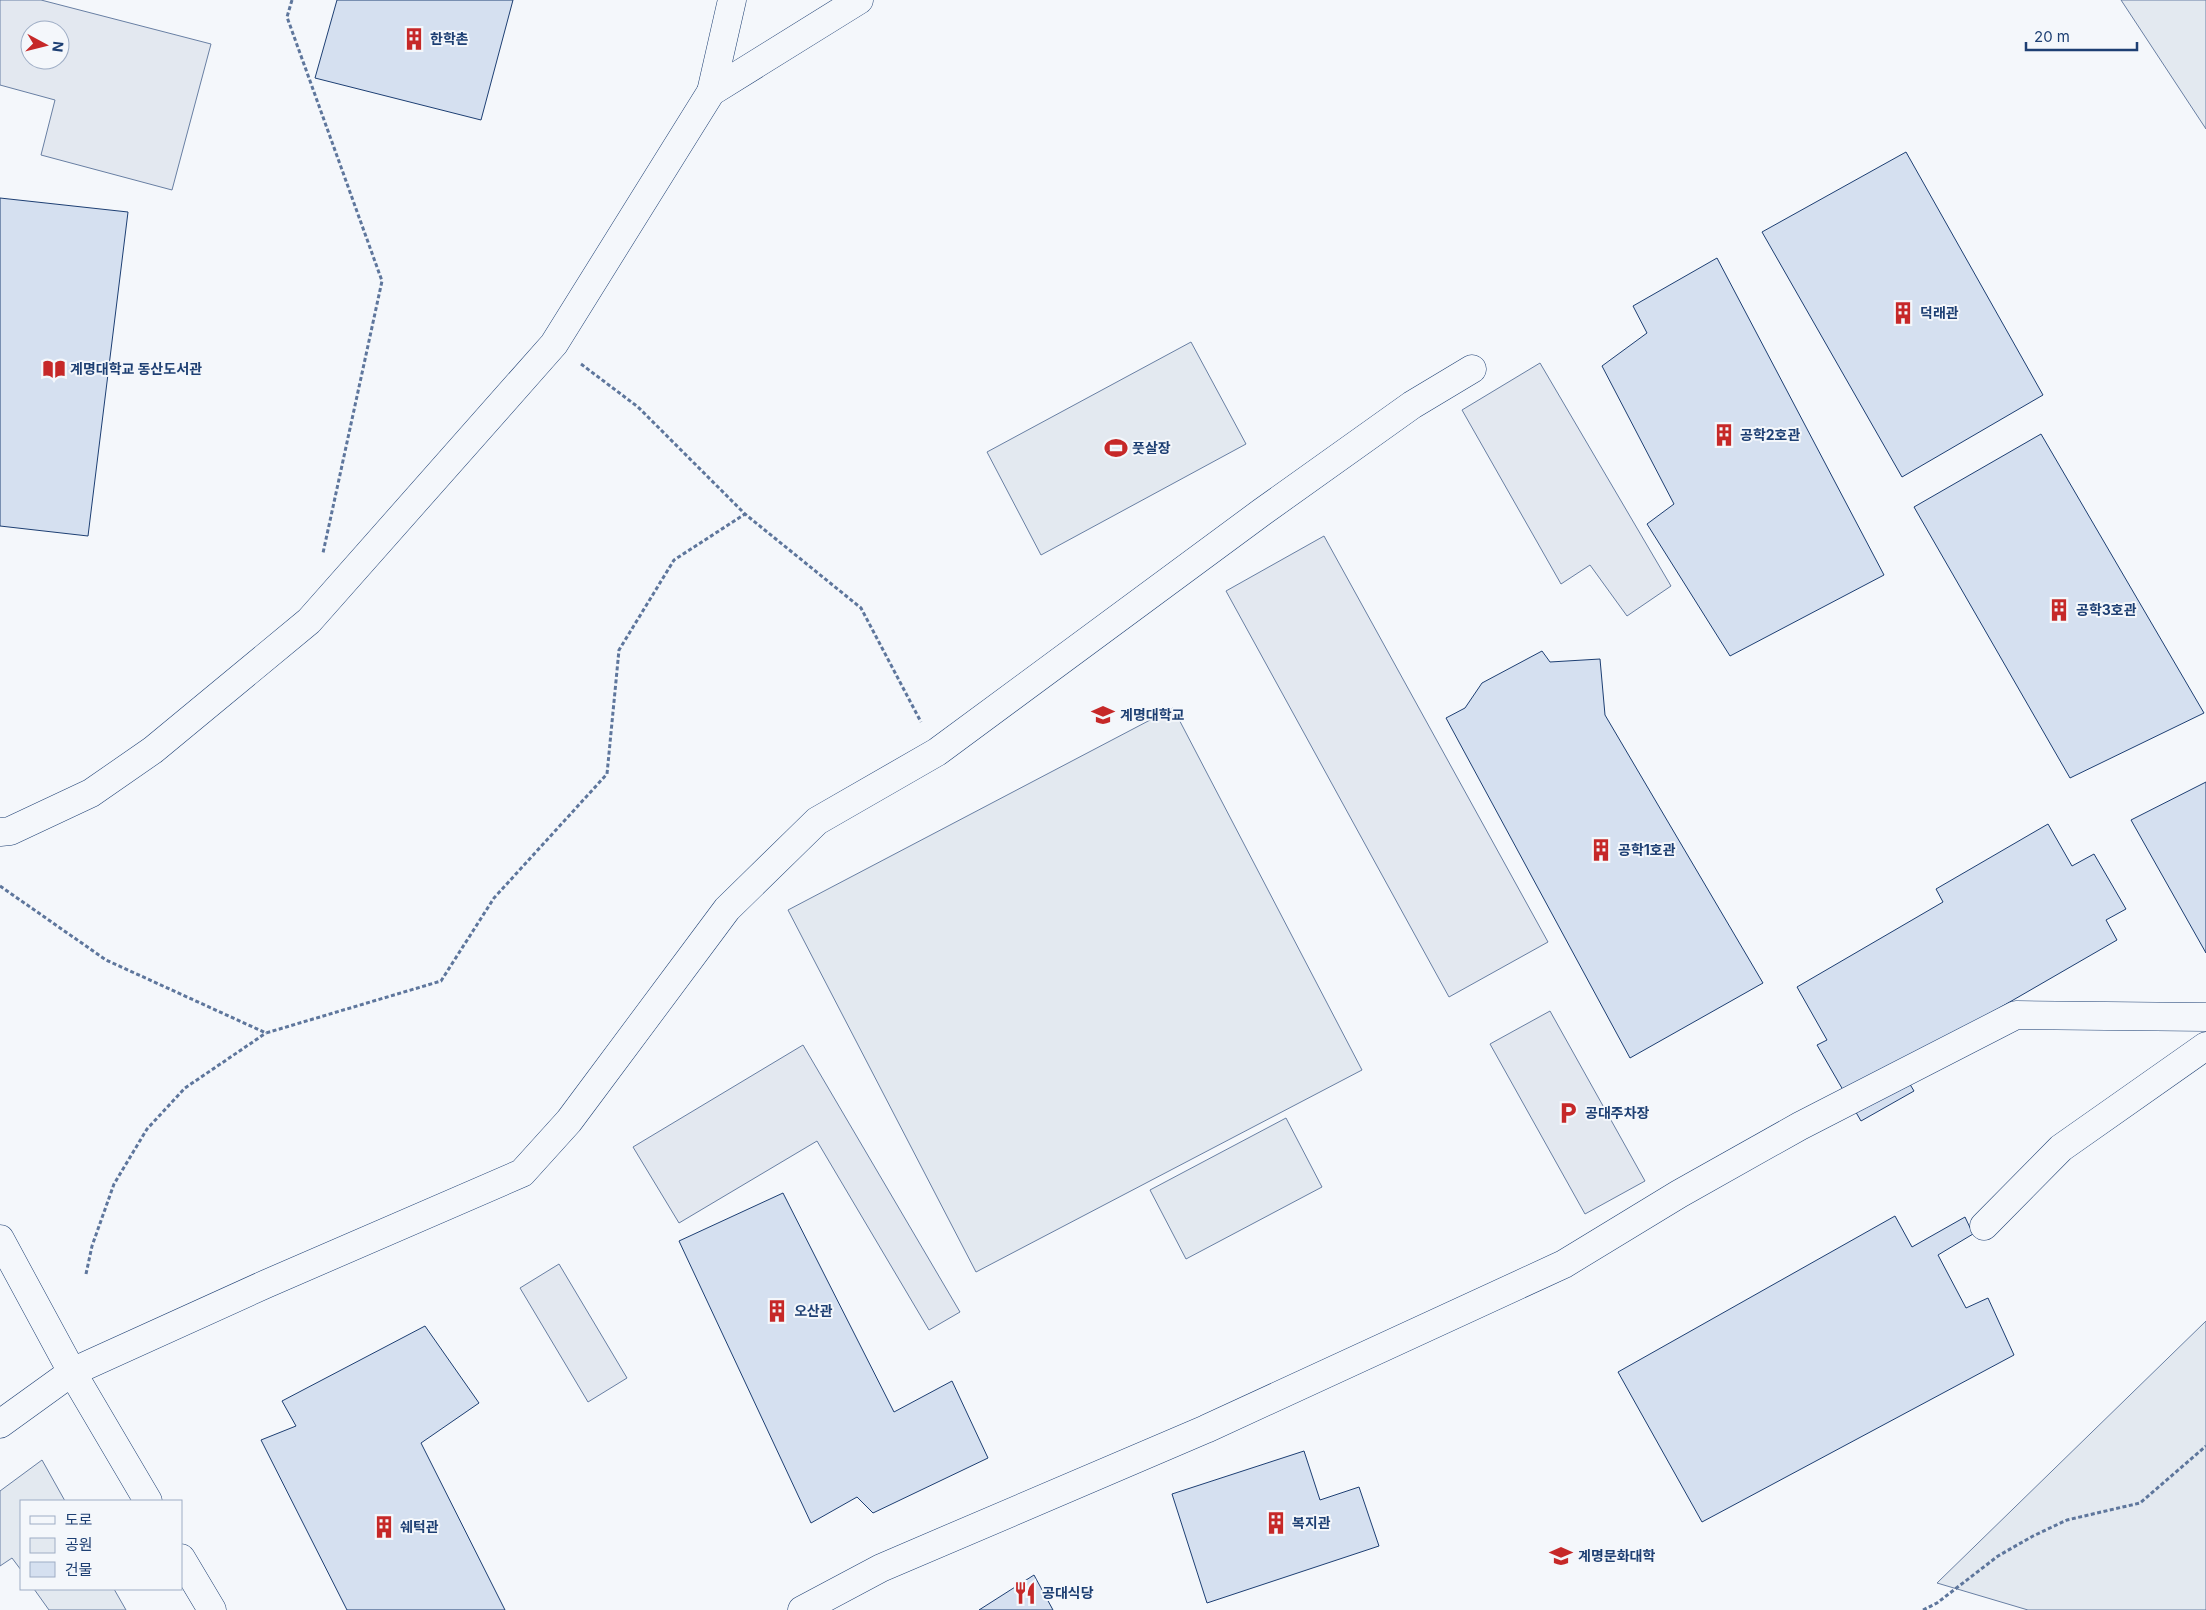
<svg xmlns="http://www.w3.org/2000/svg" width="2206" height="1610" font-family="Inter,'Noto Sans KR',sans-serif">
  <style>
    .green { fill: #e3e9f0; stroke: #687fa3 }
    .parking { fill: #e3e8f0; stroke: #687fa3; fill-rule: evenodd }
    .building { fill: #d5e0f0; stroke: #1d3f73 }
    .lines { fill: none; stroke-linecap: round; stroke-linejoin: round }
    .minor-casing { stroke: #1d3f73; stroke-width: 29 }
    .path { stroke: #5e769c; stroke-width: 3; stroke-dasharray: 4 2.5; stroke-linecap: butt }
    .minor { stroke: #f4f7fb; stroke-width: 28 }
    .labels { text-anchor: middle; stroke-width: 4; stroke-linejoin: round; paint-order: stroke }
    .poi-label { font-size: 14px; font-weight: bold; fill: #1d3f73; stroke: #f4f7fb; text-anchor: start }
  </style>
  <rect width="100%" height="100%" fill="#f4f7fb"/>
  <g class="green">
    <path d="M2121,0H2206V129Z"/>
    <path d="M1191,342L1246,444L1041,555L987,452Z"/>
    <path d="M1173,708L1362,1070L976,1272L788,910Z"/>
    <path d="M1286,1118L1322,1187L1186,1259L1150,1190Z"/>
    <path d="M2206,1321V1610H2028L1937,1583Z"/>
    <path d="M42,1460L65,1501H21V1570L12,1558L0,1566V1491Z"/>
    <path d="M34,1589H114L126,1610H49Z"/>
  </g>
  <g class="parking">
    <path d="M0,0H41L211,44L172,190L41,155L55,100L0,85ZM30,30H60V60H30Z"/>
    <path d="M1540,363L1671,586L1627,616L1590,565L1561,584L1462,410Z"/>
    <path d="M1324,536L1548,942L1449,997L1226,591Z"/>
    <path d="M1550,1011L1645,1181L1585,1214L1490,1044Z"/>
    <path d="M803,1045L960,1312L929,1330L817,1141L679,1223L633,1147Z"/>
    <path d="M559,1264L627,1378L588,1402L520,1288Z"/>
  </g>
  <g class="building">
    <path d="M337,0H513L481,120L315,78Z"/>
    <path d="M1906,152L2043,395L1902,477L1762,232Z"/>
    <path d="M0,198L128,212L88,536L0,526Z"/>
    <path d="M1717,258L1884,575L1730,656L1647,524L1674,504L1602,366L1647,333L1633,306Z"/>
    <path d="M2041,434L2204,713L2070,778L1914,507Z"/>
    <path d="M1542,651L1550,662L1600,659L1605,715L1763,983L1630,1058L1446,718L1465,708L1482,683Z"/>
    <path d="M2206,782V953L2131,820Z"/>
    <path d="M2048,824L2072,866L2094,854L2126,909L2106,920L2117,940L1899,1066L1914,1091L1861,1121L1817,1045L1827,1040L1797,987L1943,902L1936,889Z"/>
    <path d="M783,1193L894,1412L952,1381L988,1458L873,1513L857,1497L811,1523L679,1241Z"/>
    <path d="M1895,1216L1912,1247L1965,1217L1973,1234L1938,1255L1966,1308L1988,1298L2014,1355L1702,1522L1618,1372Z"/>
    <path d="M425,1326L479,1403L421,1443L505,1610H347L261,1440L296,1426L282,1401Z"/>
    <path d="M1304,1451L1320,1500L1359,1487L1379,1546L1207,1603L1172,1494Z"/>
    <path d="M1034,1575L1053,1610H979Z"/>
  </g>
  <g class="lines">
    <defs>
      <g id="minor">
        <path d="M711,92L732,0"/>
        <path d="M0,832L10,831L91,793L153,750L309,621L554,344L711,92L859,0"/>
        <path d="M1984,1226L2061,1148L2206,1046"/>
        <path d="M0,1239L72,1372L148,1501"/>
        <path d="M0,1424L72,1372L266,1284L522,1173L569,1121L727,909L817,821L937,752L1262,512L1412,405L1472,369"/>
        <path d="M181,1558L212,1610"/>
        <path d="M802,1610L881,1568L1206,1429L1564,1264L1679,1194L1800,1126L2016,1015L2206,1017"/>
      </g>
    </defs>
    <use href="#minor" class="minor-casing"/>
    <g class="path">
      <path d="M292,0L287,17L382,281L323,553"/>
      <path d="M581,364L638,407L745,514L861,608L921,722"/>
      <path d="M0,886L106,960L266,1033L441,981L494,898L607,774L619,650L674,560L745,514"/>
      <path d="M86,1274L92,1246L114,1184L147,1129L185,1088L266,1033"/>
      <path d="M1923,1610L1937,1603L1998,1556L2033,1536L2067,1520L2140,1503L2206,1446"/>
    </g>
    <use href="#minor" class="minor"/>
  </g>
  <defs>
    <symbol id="building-bare" viewBox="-9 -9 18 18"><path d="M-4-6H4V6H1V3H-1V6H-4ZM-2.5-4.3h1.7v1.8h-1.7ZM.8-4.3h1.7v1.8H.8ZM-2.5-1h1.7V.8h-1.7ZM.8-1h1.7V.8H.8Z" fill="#c62828" stroke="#f4f7fb" stroke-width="2.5" paint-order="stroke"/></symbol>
    <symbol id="library-bare" viewBox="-9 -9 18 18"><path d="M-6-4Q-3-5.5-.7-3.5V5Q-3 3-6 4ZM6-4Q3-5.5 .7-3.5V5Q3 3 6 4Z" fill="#c62828" stroke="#f4f7fb" stroke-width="2.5" paint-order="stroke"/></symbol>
    <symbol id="stadium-bare" viewBox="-9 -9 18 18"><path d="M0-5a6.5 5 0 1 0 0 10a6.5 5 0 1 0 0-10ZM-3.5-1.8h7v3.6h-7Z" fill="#c62828" stroke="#f4f7fb" stroke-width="2.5" paint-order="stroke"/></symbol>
    <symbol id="university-bare" viewBox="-9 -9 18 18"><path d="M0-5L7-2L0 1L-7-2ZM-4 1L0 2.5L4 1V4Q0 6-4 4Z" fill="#c62828" stroke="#f4f7fb" stroke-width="2.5" paint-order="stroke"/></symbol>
    <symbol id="parking-bare" viewBox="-9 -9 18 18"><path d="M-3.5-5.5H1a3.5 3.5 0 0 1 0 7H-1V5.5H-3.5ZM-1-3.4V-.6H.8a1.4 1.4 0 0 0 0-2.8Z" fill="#c62828" stroke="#f4f7fb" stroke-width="2.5" paint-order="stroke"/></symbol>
    <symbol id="restaurant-bare" viewBox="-9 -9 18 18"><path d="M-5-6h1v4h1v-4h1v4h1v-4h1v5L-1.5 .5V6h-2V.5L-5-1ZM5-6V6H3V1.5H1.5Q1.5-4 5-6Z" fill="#c62828" stroke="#f4f7fb" stroke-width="2.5" paint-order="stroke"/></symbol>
  </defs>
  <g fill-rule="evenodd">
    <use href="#building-bare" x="398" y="23" width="32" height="32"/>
    <use href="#building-bare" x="1887" y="297" width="32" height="32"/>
    <use href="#library-bare" x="38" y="353" width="32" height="32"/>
    <use href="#building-bare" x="1708" y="419" width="32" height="32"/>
    <use href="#stadium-bare" x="1100" y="432" width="32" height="32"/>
    <use href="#building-bare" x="2043" y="594" width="32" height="32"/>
    <use href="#university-bare" x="1087" y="699" width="32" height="32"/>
    <use href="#building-bare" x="1585" y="834" width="32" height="32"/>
    <use href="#parking-bare" x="1552" y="1097" width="32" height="32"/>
    <use href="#building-bare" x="761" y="1295" width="32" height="32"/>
    <use href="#building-bare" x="1260" y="1507" width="32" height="32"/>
    <use href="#building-bare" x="368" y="1511" width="32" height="32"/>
    <use href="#university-bare" x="1545" y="1540" width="32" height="32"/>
    <use href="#restaurant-bare" x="1009" y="1577" width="32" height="32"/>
  </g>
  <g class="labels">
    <g class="poi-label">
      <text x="430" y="44">한학촌</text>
      <text x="1920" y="318">덕래관</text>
      <text x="70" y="374">계명대학교 동산도서관</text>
      <text x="1740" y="440">공학2호관</text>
      <text x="1132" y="453">풋살장</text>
      <text x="2076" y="615">공학3호관</text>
      <text x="1120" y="720">계명대학교</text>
      <text x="1618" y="855">공학1호관</text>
      <text x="1585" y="1118">공대주차장</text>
      <text x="794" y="1316">오산관</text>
      <text x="1292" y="1528">복지관</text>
      <text x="400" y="1532">쉐턱관</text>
      <text x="1578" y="1561">계명문화대학</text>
      <text x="1042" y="1598">공대식당</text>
    </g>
  </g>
  <rect x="20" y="1500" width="162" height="90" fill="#f4f7fb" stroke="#9eadc5"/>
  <rect x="30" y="1516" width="25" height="8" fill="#f4f7fb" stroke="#9eadc5"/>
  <text x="65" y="1525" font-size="15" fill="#1d3f73">도로</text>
  <rect x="30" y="1538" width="25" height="15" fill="#e3e9f0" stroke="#9eadc5"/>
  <text x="65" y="1550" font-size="15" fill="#1d3f73">공원</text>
  <rect x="30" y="1562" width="25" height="15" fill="#d5e0f0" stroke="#9eadc5"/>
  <text x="65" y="1575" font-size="15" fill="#1d3f73">건물</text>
  <g transform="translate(45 45) rotate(97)"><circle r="24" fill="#f4f7fb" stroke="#9eadc5"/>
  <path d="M0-4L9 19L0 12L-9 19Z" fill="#c62828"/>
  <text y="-8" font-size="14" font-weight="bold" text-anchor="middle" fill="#1d3f73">N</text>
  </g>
  <path d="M2026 42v8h111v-8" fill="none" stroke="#1d3f73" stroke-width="2.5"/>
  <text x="2034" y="42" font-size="15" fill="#1d3f73" stroke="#f4f7fb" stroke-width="4" paint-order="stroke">20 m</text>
</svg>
